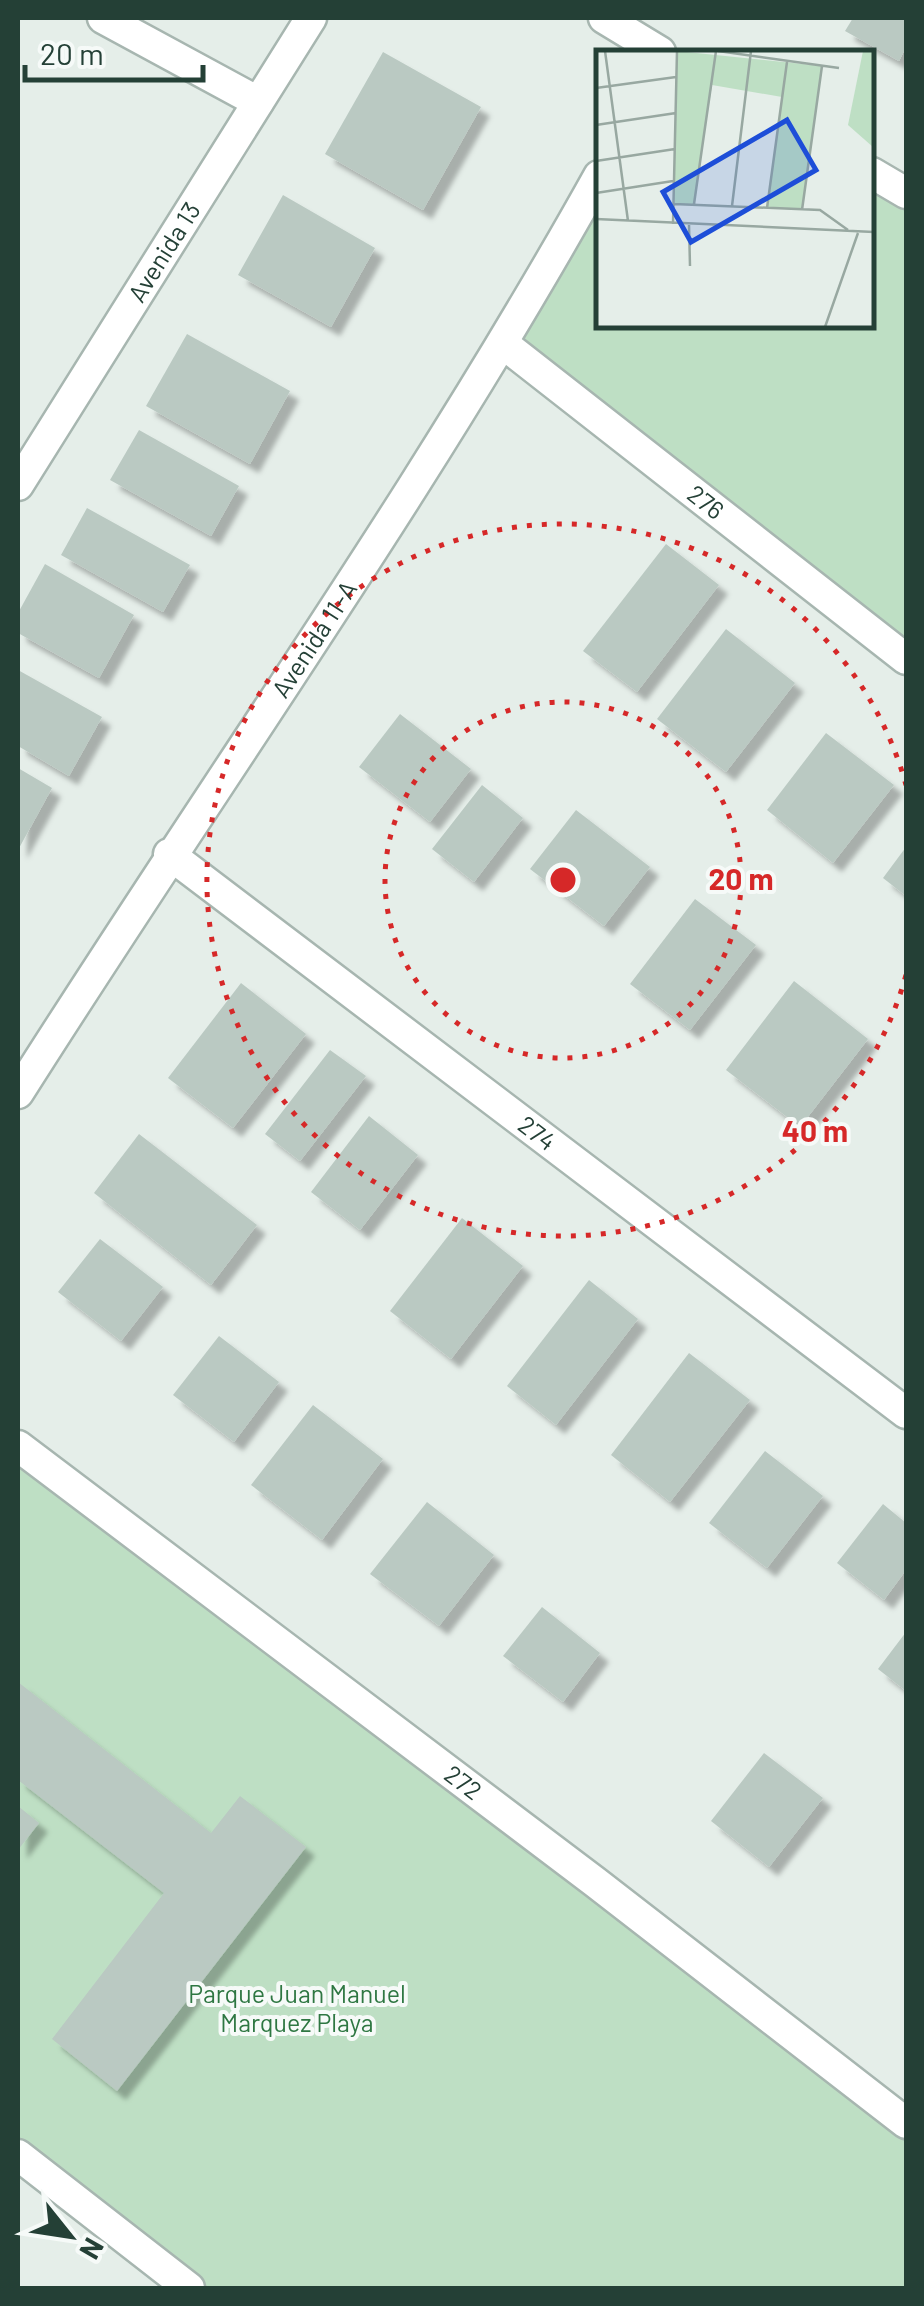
<svg xmlns="http://www.w3.org/2000/svg" width="924" height="2306" font-family="Barlow,sans-serif">
  <style>
    .green { fill: #bedfc4 }
    .building { fill: #bac9c2; filter: url(#shadow) }
    .lines { fill: none; stroke-linecap: round; stroke-linejoin: round }
    .service-casing { stroke: #a7b6b0; stroke-width: 35 }
    .minor-casing { stroke: #a7b6b0; stroke-width: 35 }
    .tertiary-casing { stroke: #a7b6b0; stroke-width: 35 }
    .service { stroke: #fff; stroke-width: 30 }
    .minor { stroke: #fff; stroke-width: 30 }
    .tertiary { stroke: #fff; stroke-width: 30 }
    .ring { fill: none; stroke: #d62828; stroke-width: 5; stroke-dasharray: 5 10 }
    .labels { text-anchor: middle; stroke-width: 8; stroke-linejoin: round; paint-order: stroke }
    .street-label { font-size: 25px; fill: #244036; stroke: #f6faf8 }
    .park-label { font-size: 25px; fill: #2e7742; stroke: #f6faf8 }
    .inset-road { fill: none; stroke: #98a8a1; stroke-width: 2.5 }
    .view { fill: #1d4ed8; fill-opacity: 0.15; stroke: #1d4ed8; stroke-width: 5 }
    .inset-edge { fill: none; stroke: #244036; stroke-width: 5 }
    .centre { fill: #d62828; stroke: #f6faf8; stroke-width: 5 }
    .ring-label { font-size: 30px; text-anchor: middle; font-weight: bold; fill: #d62828; stroke: #f6faf8; stroke-width: 8; stroke-linejoin: round; paint-order: stroke }
  </style>
  <defs>
    <filter id="shadow"><feDropShadow dx="9" dy="9" stdDeviation="2.5" flood-color="#0004"/></filter>
  </defs>
  <rect width="100%" height="100%" fill="#e5eee9"/>
  <g class="green">
    <path d="M872,173L906,193V659L505,345L599,176V325H872Z"/>
    <path d="M18,1447L906,2123V2288H189L18,2155Z"/>
  </g>
  <g class="building">
    <path d="M853,18H906V47L899,61L845,31Z"/>
    <path d="M383,52L481,107L423,210L325,154Z"/>
    <path d="M283,195L375,248L331,327L238,275Z"/>
    <path d="M187,334L290,391L250,464L146,406Z"/>
    <path d="M139,430L239,486L211,536L110,480Z"/>
    <path d="M87,508L190,565L163,612L61,555Z"/>
    <path d="M666,544L719,585L637,692L583,651Z"/>
    <path d="M45,564L134,615L99,678L18,633V613Z"/>
    <path d="M726,629L795,683L726,772L657,719Z"/>
    <path d="M18,670L102,717L69,776L18,746Z"/>
    <path d="M400,714L471,769L430,822L359,767Z"/>
    <path d="M826,733L894,785L833,863L767,810Z"/>
    <path d="M18,768L52,788L18,850Z"/>
    <path d="M482,785L523,818L474,882L432,849Z"/>
    <path d="M576,810L650,867L604,926L530,869Z"/>
    <path d="M906,847V896L883,878Z"/>
    <path d="M695,899L756,945L690,1030L630,984Z"/>
    <path d="M794,981L868,1039L800,1127L726,1070Z"/>
    <path d="M241,983L306,1034L233,1128L168,1078Z"/>
    <path d="M330,1050L366,1076L300,1161L265,1134Z"/>
    <path d="M369,1116L418,1155L360,1230L311,1192Z"/>
    <path d="M139,1134L257,1225L211,1285L94,1193Z"/>
    <path d="M462,1218L523,1266L451,1359L390,1311Z"/>
    <path d="M100,1239L163,1287L121,1341L58,1292Z"/>
    <path d="M589,1280L638,1319L556,1425L507,1386Z"/>
    <path d="M219,1336L279,1382L234,1442L173,1395Z"/>
    <path d="M689,1353L750,1400L670,1502L611,1455Z"/>
    <path d="M313,1405L383,1459L322,1540L251,1485Z"/>
    <path d="M765,1451L823,1496L767,1568L709,1523Z"/>
    <path d="M427,1502L494,1555L439,1626L370,1574Z"/>
    <path d="M883,1504L906,1523V1570L884,1600L837,1563Z"/>
    <path d="M542,1607L600,1653L563,1702L503,1656Z"/>
    <path d="M906,1632V1691L878,1669Z"/>
    <path d="M18,1682L211,1833L240,1796L306,1847L117,2091L52,2039L164,1893L18,1780Z"/>
    <path d="M764,1753L823,1798L769,1867L711,1821Z"/>
    <path d="M18,1806L39,1823L18,1850Z"/>
  </g>
  <g class="lines">
    <defs>
      <path id="service" d="M103,18L258,102"/>
      <g id="minor">
        <path d="M604,18L660,52"/>
        <path d="M872,173L906,193"/>
        <path id="s1" d="M505,345L906,659"/>
        <path id="s2" d="M18,485L311,18"/>
        <path id="s3" d="M18,1093C211,788 423,492 599,176"/>
        <path id="s4" d="M18,1446L595,1882L906,2123"/>
        <path d="M18,2155L189,2288"/>
      </g>
      <g id="tertiary">
        <path id="s5" d="M169,854L906,1413"/>
      </g>
    </defs>
    <use href="#service" class="service-casing"/>
    <use href="#minor" class="minor-casing"/>
    <use href="#tertiary" class="tertiary-casing"/>
    <use href="#service" class="service"/>
    <use href="#minor" class="minor"/>
    <use href="#tertiary" class="tertiary"/>
  </g>
  <g class="ring">
    <circle cx="563" cy="880" r="178"/>
    <path d="M906 975A356 356 0 1 1 906 785"/>
  </g>
  <g class="labels">
    <g class="street-label">
      <text dy="9" stroke="none"><textPath href="#s2" startOffset="275">Avenida 13</textPath></text>
      <text dy="9" stroke="none"><textPath href="#s1" startOffset="255">276</textPath></text>
      <text dy="9" stroke="none"><textPath href="#s3" startOffset="542">Avenida 11-A</textPath></text>
      <text dy="9" stroke="none"><textPath href="#s5" startOffset="462">274</textPath></text>
      <text dy="9" stroke="none"><textPath href="#s4" startOffset="558">272</textPath></text>
    </g>
    <g class="park-label">
      <text x="297" y="2003">Parque Juan Manuel<tspan x="297" dy="29">Marquez Playa</tspan></text>
    </g>
  </g>
  <g transform="translate(596 50)">
    <rect width="278" height="278" fill="#e5eee9"/>
    <path d="M267,1L277,2V97L252,75Z" fill="#bedfc4"/>
    <path d="M81,1L226,16L206,160L171,158L186,47L116,35L98,154H78Z" fill="#bedfc4"/>
    <path class="inset-road" d="M9,1L32,171M122,1L243,18M0,38L80,27M0,75L80,63M0,111L79,99M0,143L77,131M78,154L224,160L252,180M98,154L120,1M136,156L155,1M171,158L191,12M206,160L226,16M0,169L278,182M77,174L81,1M93,175L94,216M229,277L262,183"/>
    <path class="view" d="M191,70L220,120L95,192L67,142Z"/>
    <rect width="278" height="278" class="inset-edge"/>
  </g>
  <circle cx="563" cy="880" r="15" class="centre"/>
  <g class="ring-label">
    <text x="741" y="890">20 m</text>
    <text x="815" y="1142">40 m</text>
  </g>
  <rect width="924" height="2306" fill="none" stroke="#244036" stroke-width="40"/>
  <g transform="translate(70 2236) rotate(120)" stroke="#f6faf8" stroke-width="8" paint-order="stroke">
  <path d="M0-8L18 38L0 25L-18 38Z" fill="#244036"/>
  <text y="-15" font-size="28" font-weight="bold" text-anchor="middle" fill="#244036">N</text>
  </g>
  <path d="M25 65v15h178v-15" fill="none" stroke="#244036" stroke-width="5"/>
  <text x="40" y="65" font-size="30" fill="#244036" stroke="#f6faf8" stroke-width="8" paint-order="stroke">20 m</text>
</svg>
